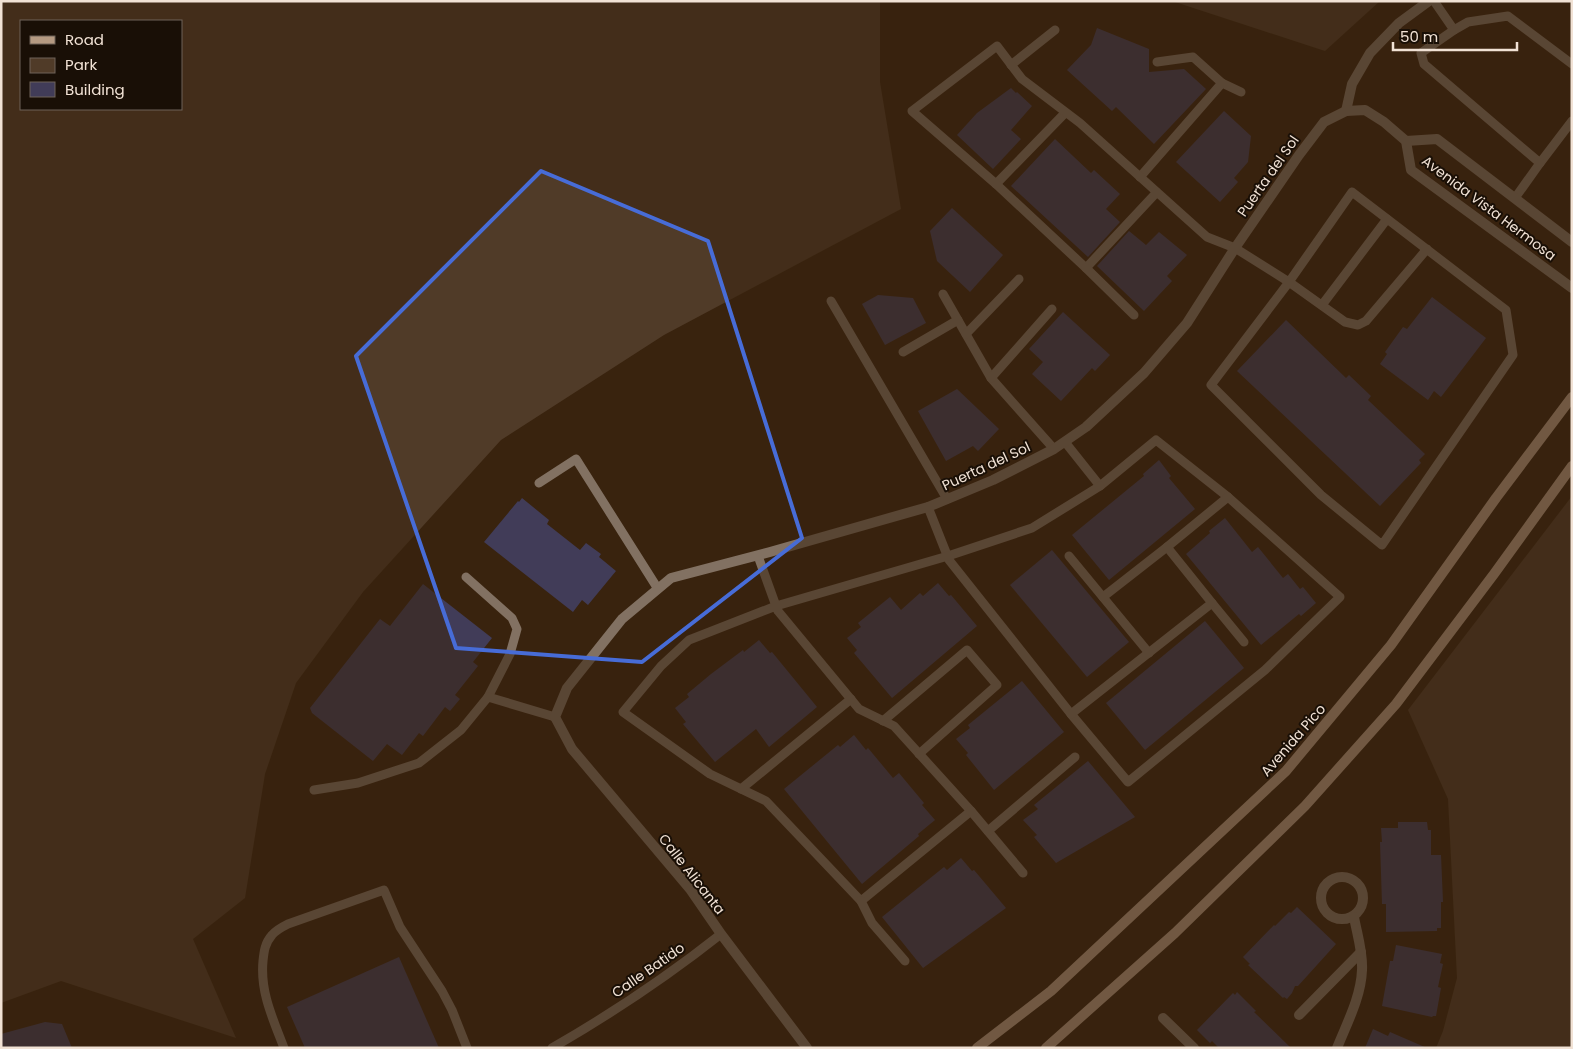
<svg xmlns="http://www.w3.org/2000/svg" width="1573" height="1049" font-family="Poppins,sans-serif">
  <style>
    .green { fill: #503b28; fill-rule: evenodd }
    .building { fill: #413c58 }
    .lines { fill: none; stroke-linecap: round; stroke-linejoin: round }
    .service { stroke: #827162; stroke-width: 9 }
    .minor { stroke: #827162; stroke-width: 10 }
    .tertiary { stroke: #827162; stroke-width: 10 }
    .secondary { stroke: #b59a82; stroke-width: 10 }
    .marked { fill: none; stroke: #476cd7; stroke-width: 4; stroke-linejoin: round }
    .labels { text-anchor: middle; stroke-width: 4; stroke-linejoin: round; paint-order: stroke }
    .street-label { font-size: 14px; fill: #f1e2d5; stroke: #190f06 }
  </style>
  <rect width="100%" height="100%" fill="#39230e"/>
  <g class="green">
    <path d="M1,1H880V82L901,209L664,335L501,440L363,592L296,683L265,774L245,898L193,939L236,1038L61,981L1,1003ZM21,21H181V109H21Z"/>
    <path d="M1172,1H1380L1325,51Z"/>
    <path d="M1572,496V1048H1436L1443,1031L1457,978L1448,799L1408,710Z"/>
  </g>
  <g class="building">
    <path d="M1097,28L1149,49V72L1184,69L1206,89L1154,144L1116,107L1112,111L1067,70L1091,45Z"/>
    <path d="M1011,88L1016,93L1017,92L1032,106L1011,130L1021,139L993,169L957,135L977,113Z"/>
    <path d="M1224,111L1251,136L1248,162L1234,178L1238,182L1220,202L1176,162Z"/>
    <path d="M1055,139L1091,173L1094,170L1120,194L1106,209L1120,222L1088,257L1011,186Z"/>
    <path d="M952,208L1003,255L970,292L937,261L930,231Z"/>
    <path d="M1129,231L1146,245L1159,232L1187,255L1167,276L1172,281L1144,311L1097,266Z"/>
    <path d="M878,295L913,298L926,323L885,345L862,304Z"/>
    <path d="M1432,297L1486,338L1441,397L1434,391L1428,400L1380,364L1387,354L1385,352L1403,327L1407,329Z"/>
    <path d="M1063,312L1110,355L1095,371L1092,368L1061,401L1032,374L1043,362L1029,349Z"/>
    <path d="M1286,320L1346,378L1349,375L1371,396L1368,400L1425,454L1419,460L1421,463L1380,506L1237,371Z"/>
    <path d="M957,389L999,429L978,451L973,446L946,461L918,411Z"/>
    <path d="M1159,460L1171,476L1169,478L1195,509L1109,580L1072,535L1144,476L1143,474Z"/>
    <path d="M522,498L549,520L547,524L580,550L586,543L601,554L599,557L616,571L588,605L582,600L573,612L484,542L518,501L519,502Z"/>
    <path d="M1225,518L1252,552L1258,547L1283,578L1288,574L1300,589L1303,587L1316,603L1301,616L1299,614L1261,645L1186,554L1210,533L1209,531Z"/>
    <path d="M1052,550L1129,642L1087,677L1010,585Z"/>
    <path d="M938,583L949,596L951,595L977,626L892,698L854,653L857,650L847,638L861,627L858,623L890,597L901,610L920,593L923,596Z"/>
    <path d="M423,584L492,638L473,662L478,666L455,695L460,699L450,711L445,707L423,736L419,733L402,755L387,744L373,761L312,713L310,708L380,619L390,626Z"/>
    <path d="M1205,621L1244,668L1145,750L1106,703Z"/>
    <path d="M759,640L770,653L772,652L817,707L769,747L756,729L715,762L683,724L686,722L675,708L689,697L687,694L711,674L743,650L744,652Z"/>
    <path d="M1022,681L1064,732L994,790L966,755L968,753L956,739L970,728L968,725Z"/>
    <path d="M854,735L866,750L868,748L893,778L899,773L924,803L922,805L935,820L918,834L919,836L862,884L784,789L838,745L840,747Z"/>
    <path d="M1088,761L1135,817L1056,863L1034,837L1037,835L1023,820L1038,809L1034,805Z"/>
    <path d="M1398,822H1427L1428,830H1431V855H1441L1443,902H1441V928H1437V931L1386,932V904H1382L1380,842H1382L1381,828H1398Z"/>
    <path d="M961,858L972,871L974,870L1006,908L923,968L882,917L944,867L947,870Z"/>
    <path d="M1297,907L1336,944L1298,986H1295L1292,993L1287,999L1284,997L1283,998L1248,965L1250,964L1243,957L1274,925L1275,926L1289,912L1291,913Z"/>
    <path d="M1396,945L1442,954L1440,963L1443,964L1438,987L1441,988L1436,1016H1433L1432,1017L1382,1006L1390,961H1393Z"/>
    <path d="M399,957L439,1048H305L287,1007Z"/>
    <path d="M1237,992L1256,1011L1254,1012L1291,1048H1219L1212,1041L1210,1043L1197,1030L1233,993L1235,995Z"/>
    <path d="M45,1022L62,1024L72,1048H1V1034Z"/>
    <path d="M1373,1029L1388,1036L1390,1032L1427,1048H1365Z"/>
  </g>
  <g class="lines">
    <g class="service">
      <path d="M1434,1L1454,30"/>
      <path d="M1157,62L1193,57L1222,83"/>
      <path d="M1572,64L1508,16L1468,22L1454,30L1421,53L1424,64L1540,163L1572,121"/>
      <path d="M1011,65L1055,30"/>
      <path d="M1140,177L1222,83L1241,92"/>
      <path d="M996,184L1065,113"/>
      <path d="M1157,192L1086,268L996,184L912,111L997,46L1022,79L1080,123L1207,237L1235,248L1289,282L1352,192L1506,310L1513,355L1382,545L1321,495L1211,385L1289,282L1345,322L1358,325L1366,321L1427,249"/>
      <path d="M1515,198L1540,163"/>
      <path d="M1086,268L1134,315"/>
      <path d="M943,294L991,378L1054,449"/>
      <path d="M831,301L947,499"/>
      <path d="M1322,305L1387,219"/>
      <path d="M966,334L1019,279"/>
      <path d="M903,352L958,320"/>
      <path d="M991,378L1052,309"/>
      <path d="M539,483L576,459L658,589"/>
      <path d="M928,507L949,560L1071,714L1128,782L1265,670L1340,597L1228,497L1156,440L1100,486L1065,442"/>
      <path d="M758,556L776,606L778,611L859,709L894,726L971,811L861,901L766,801L710,774L623,712L661,666L689,640L776,606L948,556L1032,528L1100,486"/>
      <path d="M1069,556L1149,653"/>
      <path d="M466,577L512,618L517,629L510,654L488,697"/>
      <path d="M1103,597L1167,547"/>
      <path d="M1212,603L1244,642"/>
      <path d="M1071,714L1212,603L1167,547L1228,497"/>
      <path d="M883,721L967,650L997,685L919,754"/>
      <path d="M741,789L851,699"/>
      <path d="M314,790L358,783L419,763L461,730L488,697L555,717"/>
      <path d="M971,811L1023,873"/>
      <path d="M988,831L1075,757"/>
      <path d="M861,901L872,923L905,961"/>
      <path d="M284,1048C273,1019 260,992 263,961C264,951 265,943 272,935C276,930 282,927 288,924L384,890L400,927L442,991L452,1010L467,1048"/>
      <path d="M552,1048C611,1014 668,976 721,934"/>
    </g>
    <g class="minor">
      <path d="M1346,111L1352,84L1370,53L1399,23L1429,1"/>
      <circle cx="1342" cy="898" r="21"/>
      <path d="M1299,1015L1361,952"/>
      <path d="M1163,1018L1194,1048"/>
      <path d="M1337,1048C1347,1023 1361,997 1362,970C1363,952 1357,934 1354,917"/>
    </g>
    <g class="tertiary">
      <path d="M1406,141L1437,139L1572,242"/>
      <path d="M807,1048L721,934L690,889L572,749L555,717L567,688L622,619L671,578L770,552L928,507L993,480L1054,449L1086,427L1144,373L1187,323L1235,248L1299,155L1324,122L1346,111L1365,110L1384,122L1406,141L1411,170L1572,288"/>
    </g>
    <g class="secondary">
      <path d="M977,1048L1051,991L1286,771L1391,645L1496,498L1572,397"/>
      <path d="M1046,1048L1175,933L1305,806L1396,704L1494,574L1572,466"/>
    </g>
  </g>
  <path d="M0 0H1573V1049H0ZM541,171L708,241L802,538L642,662L456,648L356,356Z" fill="#39230e" fill-opacity=".55" fill-rule="evenodd"/>
  <path class="marked" d="M541,171L708,241L802,538L642,662L456,648L356,356Z"/>
  <g class="labels">
    <g class="street-label">
      <text transform="translate(1268 176) rotate(-55)" y="5">Puerta del Sol</text>
      <text transform="translate(1489 208) rotate(37)" y="5">Avenida Vista Hermosa</text>
      <text transform="translate(986 466) rotate(-25)" y="5">Puerta del Sol</text>
      <text transform="translate(1293 740) rotate(-49)" y="5">Avenida Pico</text>
      <text transform="translate(692 874) rotate(52)" y="5">Calle Alicanta</text>
      <text transform="translate(648 970) rotate(-35)" y="5">Calle Batido</text>
    </g>
  </g>
  <rect width="1573" height="1049" fill="none" stroke="#f1e2d5" stroke-width="5"/>
  <rect x="20" y="20" width="162" height="90" fill="#190f06" stroke="#6f6359"/>
  <rect x="30" y="36" width="25" height="8" fill="#b59a82" stroke="#6f6359"/>
  <text x="65" y="45" font-size="15" fill="#f1e2d5">Road</text>
  <rect x="30" y="58" width="25" height="15" fill="#503b28" stroke="#6f6359"/>
  <text x="65" y="70" font-size="15" fill="#f1e2d5">Park</text>
  <rect x="30" y="82" width="25" height="15" fill="#413c58" stroke="#6f6359"/>
  <text x="65" y="95" font-size="15" fill="#f1e2d5">Building</text>
  <path d="M1393 42v8h124v-8" fill="none" stroke="#f1e2d5" stroke-width="2.5"/>
  <text x="1400" y="42" font-size="15" fill="#f1e2d5" stroke="#190f06" stroke-width="4" paint-order="stroke">50 m</text>
</svg>
